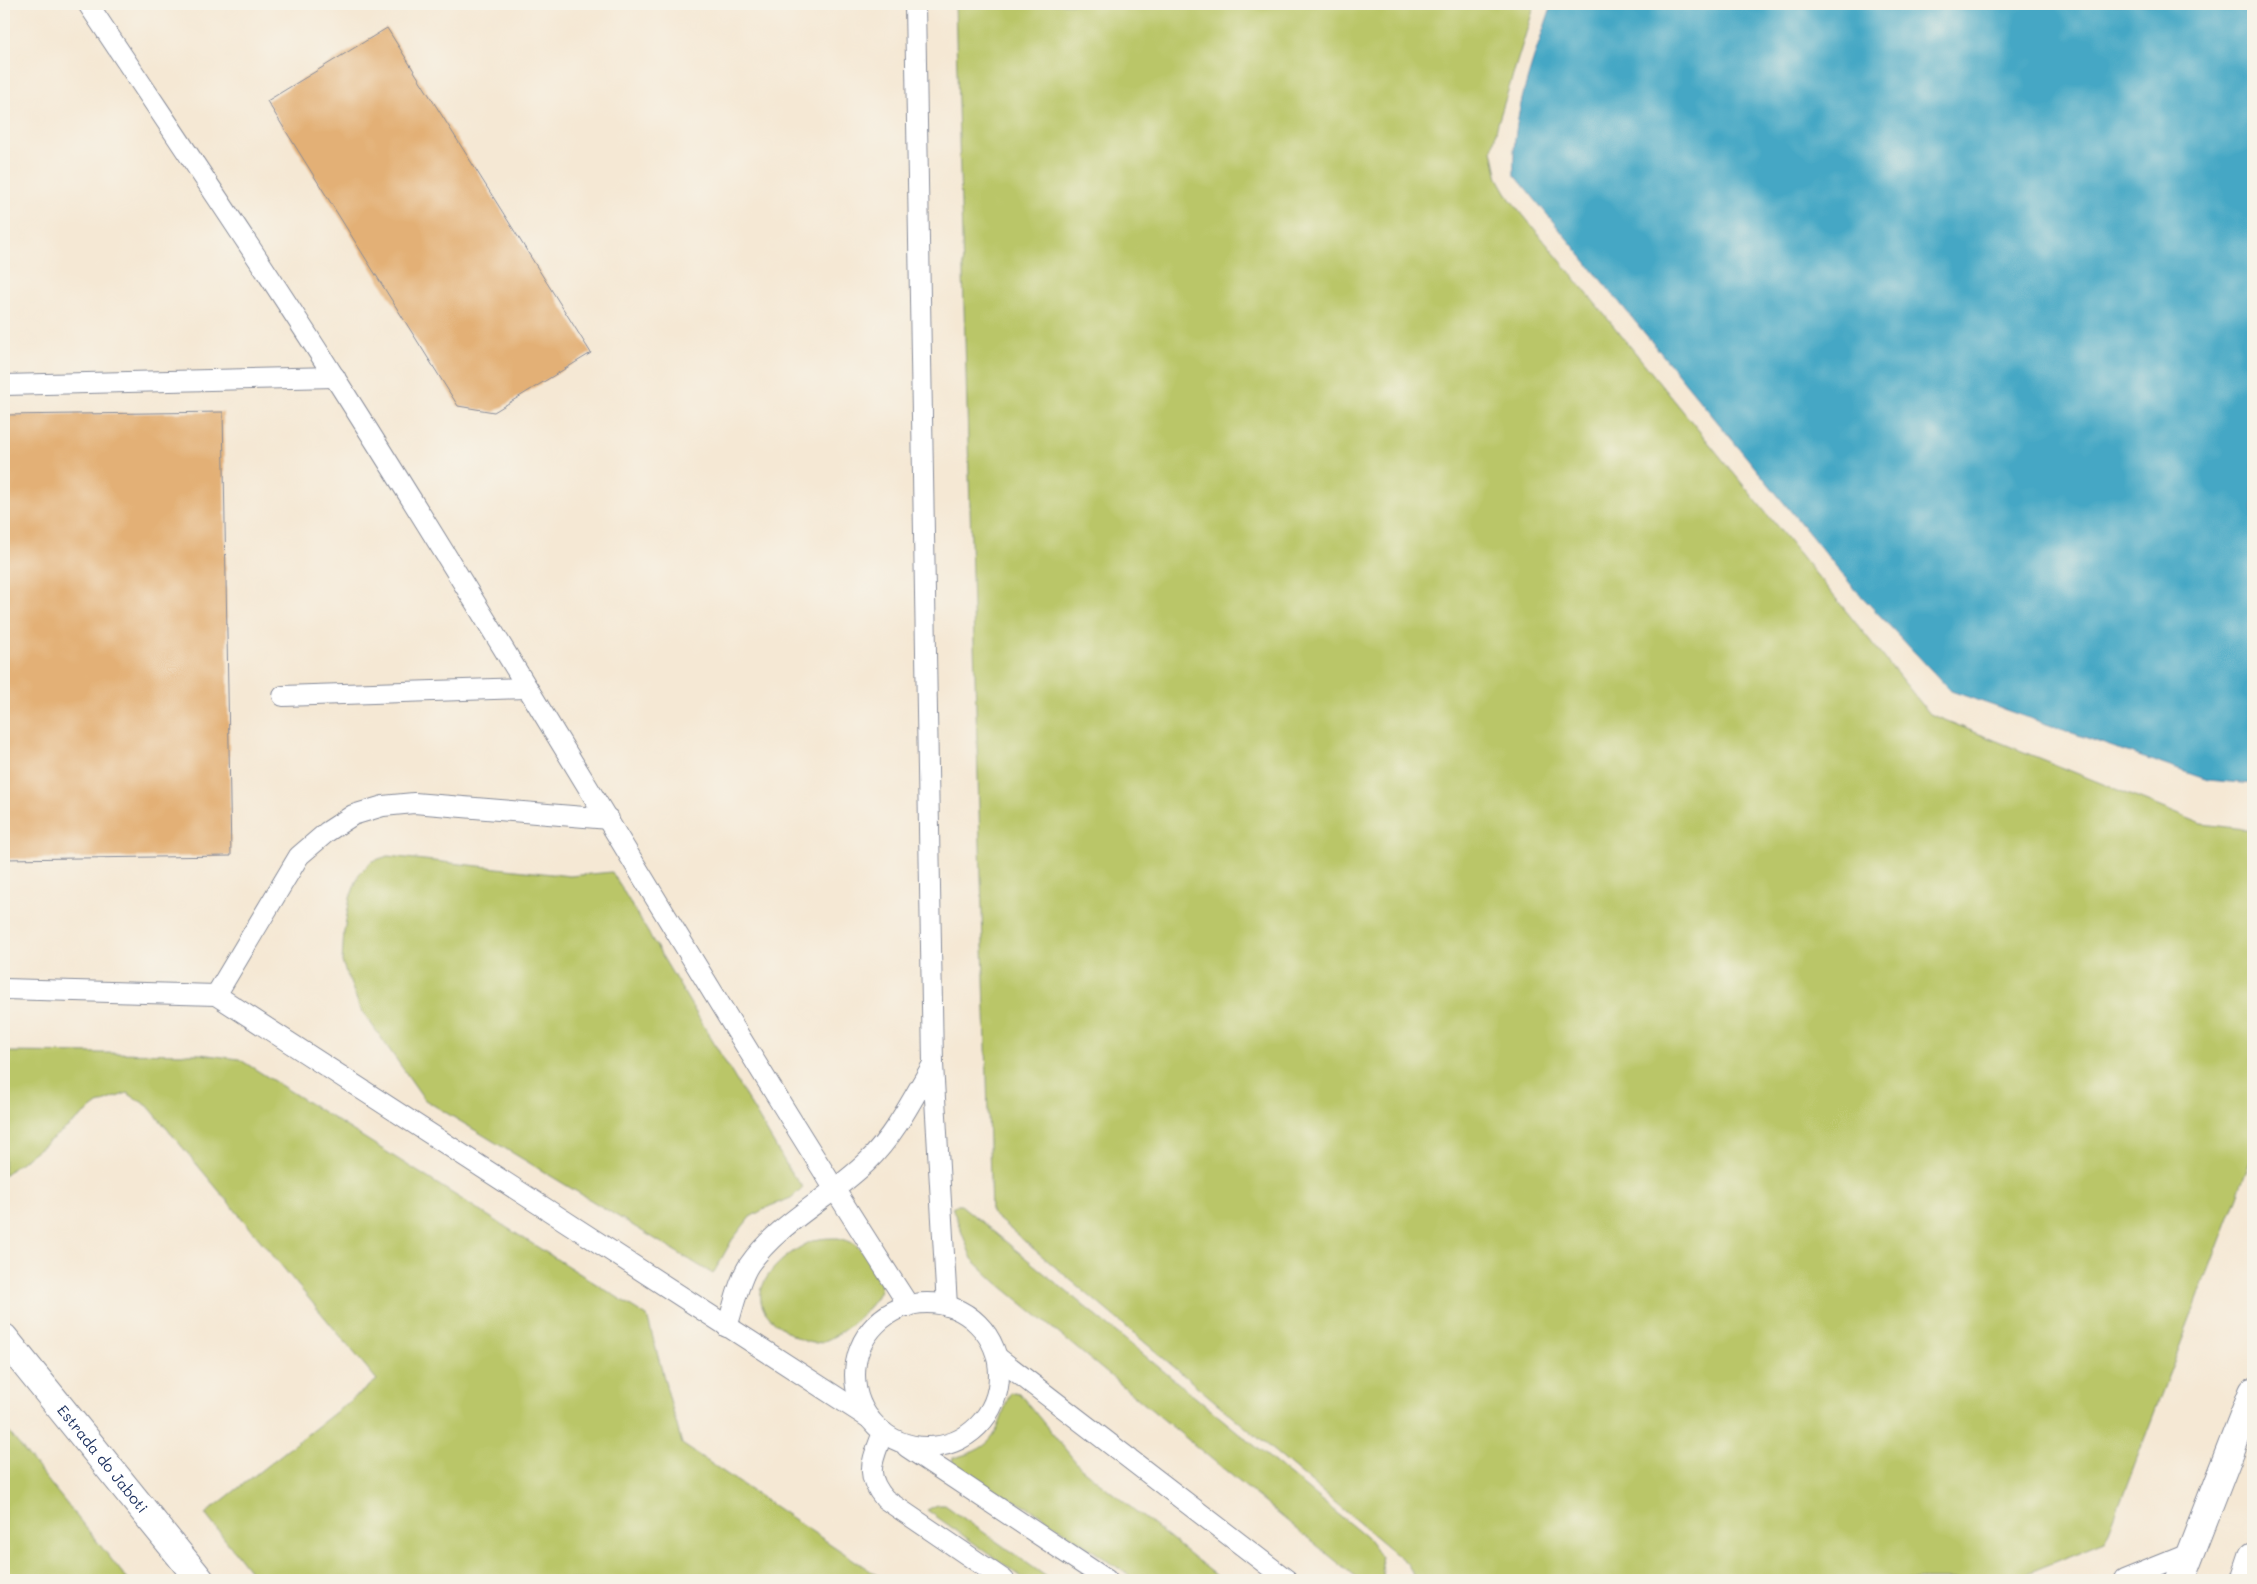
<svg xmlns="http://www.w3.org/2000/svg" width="2257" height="1584" font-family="Mali,sans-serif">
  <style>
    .green { fill: #bac668; stroke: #6a7a63 }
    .water { fill: #45a7c5; stroke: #306b92 }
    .building { fill: #e3b076 }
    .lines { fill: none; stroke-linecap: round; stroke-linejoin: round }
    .lane-casing { stroke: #888c99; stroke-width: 22 }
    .secondary-casing { stroke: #888c99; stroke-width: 30 }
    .highway-casing { stroke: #888c99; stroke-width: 30 }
    .lane { stroke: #fff; stroke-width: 20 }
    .secondary { stroke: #fff; stroke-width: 28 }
    .highway { stroke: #fff; stroke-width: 28 }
    .labels { text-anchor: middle; stroke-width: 4; stroke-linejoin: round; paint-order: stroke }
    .street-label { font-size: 15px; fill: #1b2f5e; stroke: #f7f3e8 }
  </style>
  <rect width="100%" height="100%" fill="#f7f3e8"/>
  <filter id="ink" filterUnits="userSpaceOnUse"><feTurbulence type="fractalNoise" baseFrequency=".02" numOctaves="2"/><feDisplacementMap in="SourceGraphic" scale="10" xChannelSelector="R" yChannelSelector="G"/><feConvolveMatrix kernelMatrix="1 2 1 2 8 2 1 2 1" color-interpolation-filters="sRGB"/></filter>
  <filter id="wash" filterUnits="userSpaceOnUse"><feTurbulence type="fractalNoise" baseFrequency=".0096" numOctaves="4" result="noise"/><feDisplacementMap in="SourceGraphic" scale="20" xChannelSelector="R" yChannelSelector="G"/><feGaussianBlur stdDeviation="1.12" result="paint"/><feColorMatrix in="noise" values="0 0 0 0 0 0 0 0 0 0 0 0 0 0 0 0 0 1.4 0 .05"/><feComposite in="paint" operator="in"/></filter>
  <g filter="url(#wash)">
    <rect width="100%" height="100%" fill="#f5e8d4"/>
    <g class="green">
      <path d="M955,4H1535L1498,123L1492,150L1498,178L1510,199L1930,714L2202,824L2253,830V1154L2105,1542L2010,1580H1415L1408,1564L991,1213Z"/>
      <path d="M388,856L570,876L612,872L792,1174L803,1187L791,1198L770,1206L750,1217L732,1240L713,1274L425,1100L360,1008L342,962L344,931L350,898L359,874L372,861Z"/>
      <path d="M4,1052L200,1054L239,1059L647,1316L682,1444L884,1580H257L205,1514L377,1380L148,1106L127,1093L98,1104L4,1175Z"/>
      <path d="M956,1205H961L1366,1537L1381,1557L1384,1580H1359L996,1282L972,1259L952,1207Z"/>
      <path d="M838,1238C852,1241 859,1246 868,1257C875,1265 882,1273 881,1284C881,1304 833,1345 813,1343C804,1342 796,1337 789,1333C781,1327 772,1321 766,1313C745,1283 791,1249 815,1240C822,1238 830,1238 838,1238Z"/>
      <path d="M1014,1392L1019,1393L1080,1467L1222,1580H1136L1036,1512L951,1466L953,1458C999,1447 996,1431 1010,1393Z"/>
      <path d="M4,1426L128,1580H4Z"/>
      <path d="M937,1505H945L1051,1580H1026L927,1510Z"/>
    </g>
    <path class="water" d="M1552,4H2253V784L2208,780L1951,691L1853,587L1514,174C1511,114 1534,59 1552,4Z"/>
    <g id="blocks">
      <g class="building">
        <path d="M387,28L591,353L494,412L458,406L267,101Z"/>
        <path d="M223,412L231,856L4,859V415Z"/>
      </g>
    </g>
  </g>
  <g filter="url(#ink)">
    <use href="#blocks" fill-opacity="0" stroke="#888c99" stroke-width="1"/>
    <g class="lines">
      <defs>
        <g id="lane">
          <path d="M88,4C171,129 255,252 335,378C531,685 712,1001 909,1306"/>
          <path d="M915,4L933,1064L947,1306"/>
          <path d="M4,385L335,377"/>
          <path d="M283,696L527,688"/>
          <path d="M4,989L216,995L869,1418"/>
          <path d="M216,995L299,856L327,832L353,815L383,806L414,803L609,819"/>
          <circle cx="927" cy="1375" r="72"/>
          <path d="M727,1327C733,1309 739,1280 749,1265C779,1222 829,1199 867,1162C895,1135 913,1098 933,1064"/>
          <path d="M997,1357L1287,1580"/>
          <path d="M883,1432C873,1461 863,1473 885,1499L1004,1580"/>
          <path d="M907,1447L1107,1580"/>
          <path d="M2124,1580L2191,1553"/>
        </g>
        <g id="secondary">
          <path id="s1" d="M4,1338L200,1580"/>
        </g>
        <g id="highway">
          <path d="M2180,1580L2253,1392"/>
          <path d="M2245,1580L2253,1556"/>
        </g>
      </defs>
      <use href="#lane" class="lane-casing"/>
      <use href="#secondary" class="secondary-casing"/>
      <use href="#highway" class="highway-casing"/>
      <use href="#lane" class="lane"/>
      <use href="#secondary" class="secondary"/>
      <use href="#highway" class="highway"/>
    </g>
  </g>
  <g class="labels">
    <g class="street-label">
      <text dy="5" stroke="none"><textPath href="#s1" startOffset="156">Estrada do Jaboti</textPath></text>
    </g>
  </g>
  <rect width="2257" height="1584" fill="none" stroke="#f7f3e8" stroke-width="20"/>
</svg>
